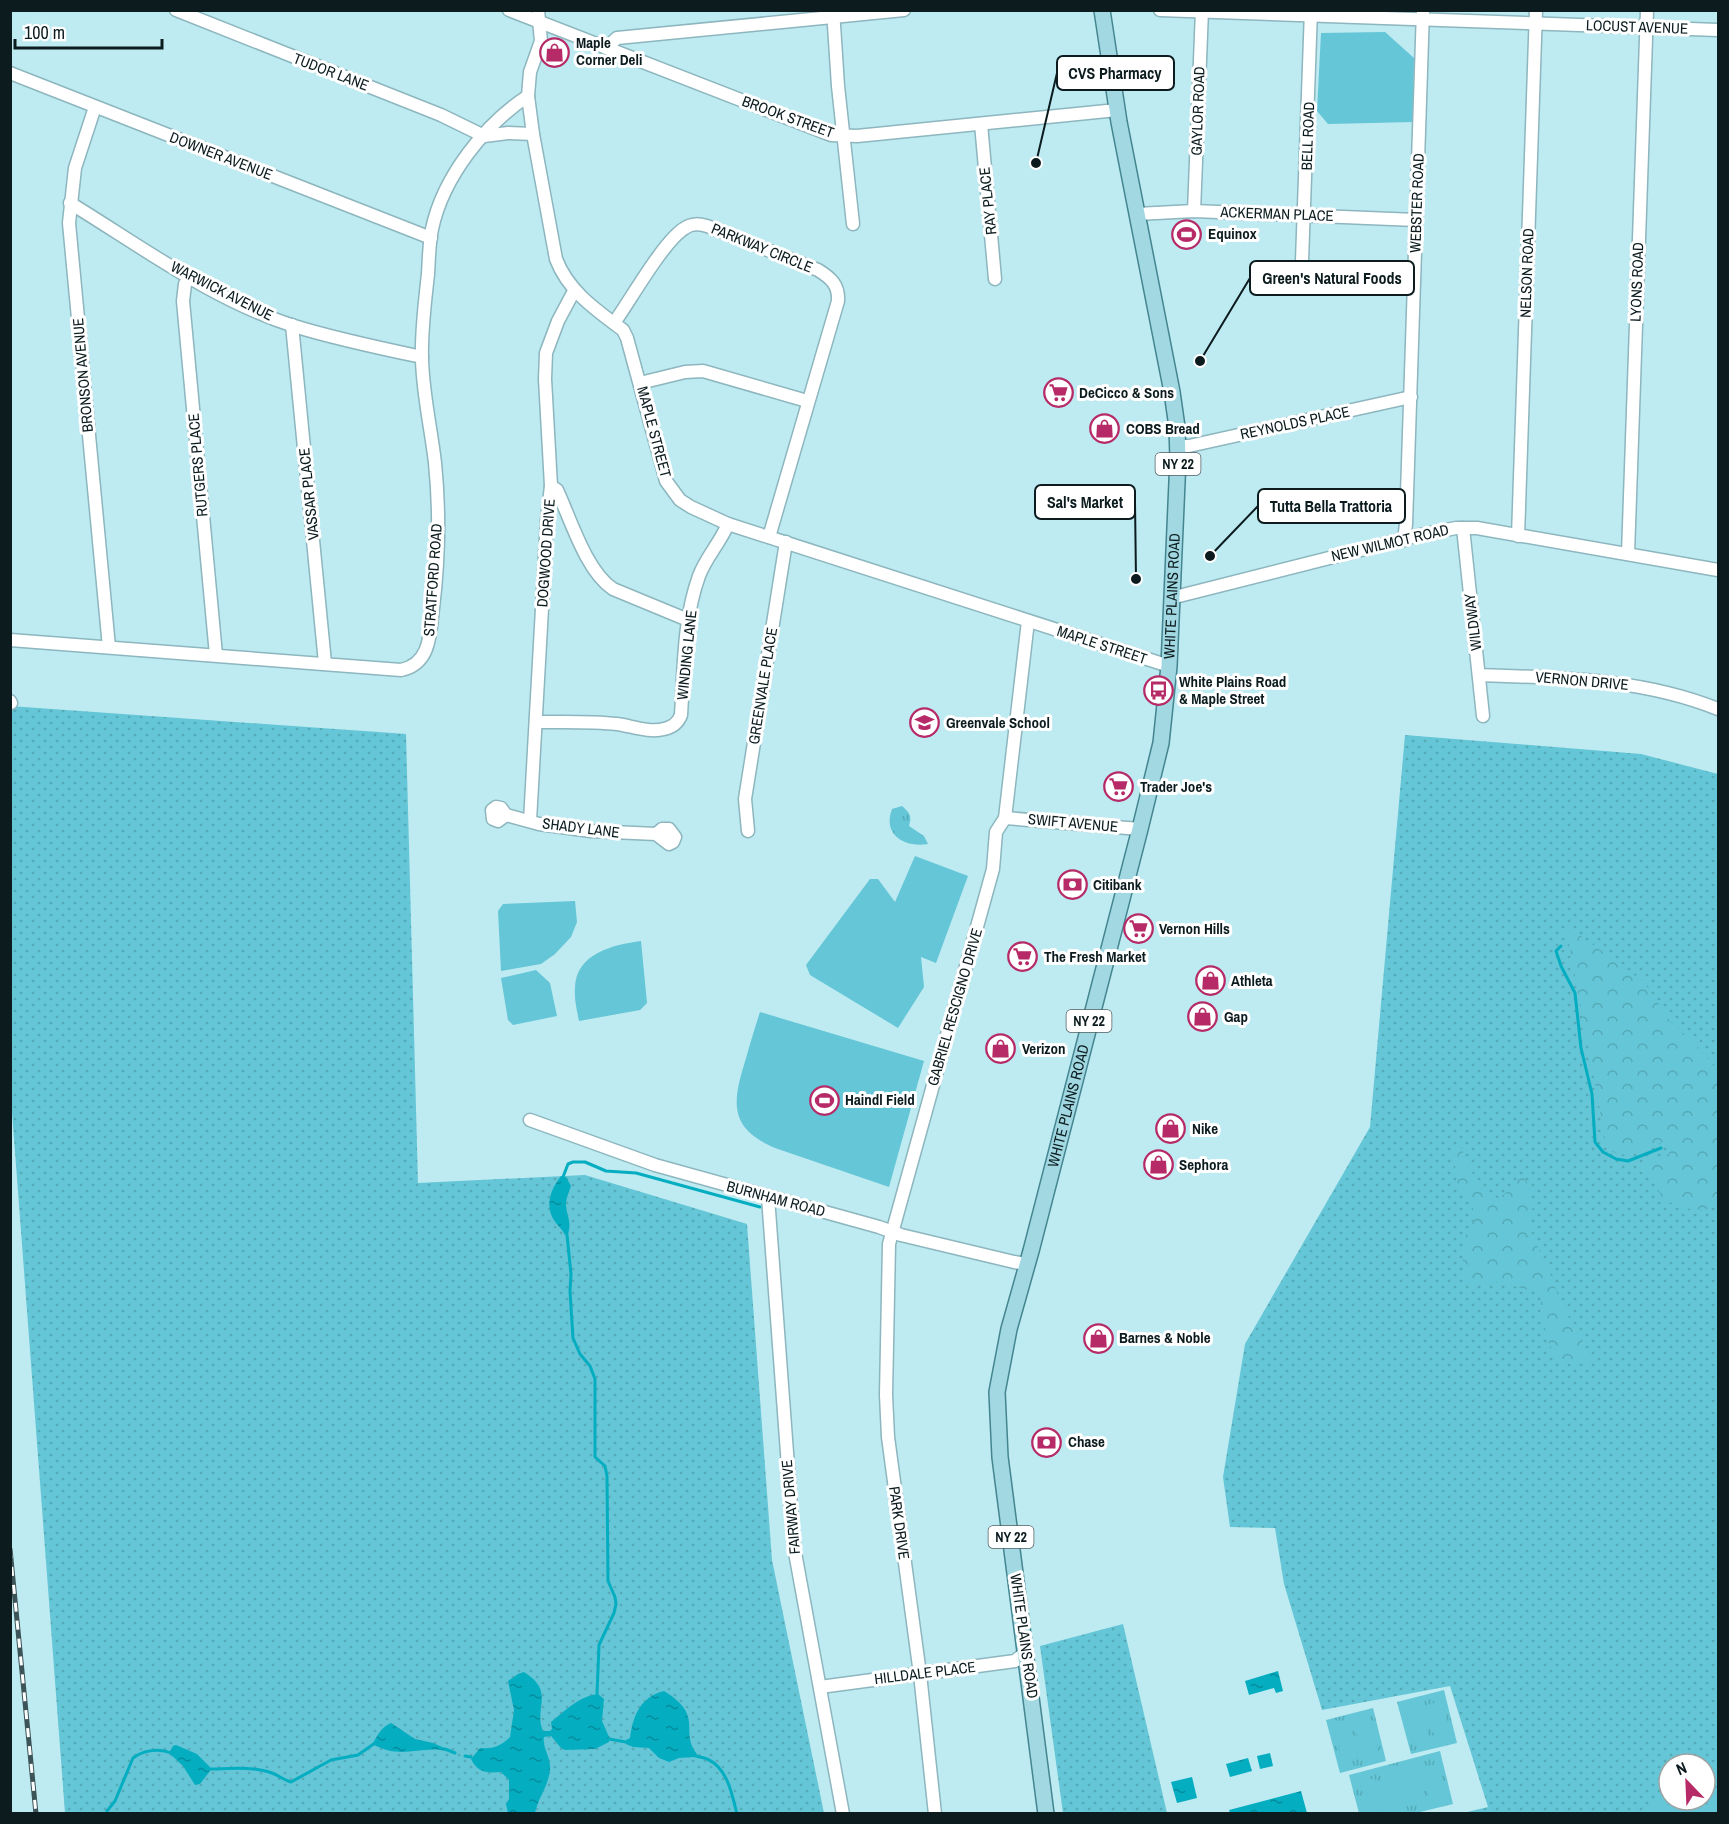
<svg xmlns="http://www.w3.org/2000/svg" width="1729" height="1824" font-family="'Archivo Narrow',sans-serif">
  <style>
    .grass { fill: url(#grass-dots); fill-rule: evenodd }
    .forest { fill: url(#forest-crowns) }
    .park { fill: url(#park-tufts) }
    .pitch { fill: #64c6d6 }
    .water { fill: url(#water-ripples) }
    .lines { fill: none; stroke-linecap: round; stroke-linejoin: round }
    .stream { stroke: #05adc1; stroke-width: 3 }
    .minor-casing { stroke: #8db6be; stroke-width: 15 }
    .major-casing { stroke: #448590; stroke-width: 18 }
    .minor { stroke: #fff; stroke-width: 12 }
    .major { stroke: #a1d8e2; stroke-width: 15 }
    .rail-casing { stroke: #3c5357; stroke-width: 5 }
    .rail { stroke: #fff; stroke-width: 3; stroke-dasharray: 9; stroke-linecap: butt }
    .labels { text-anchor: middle; stroke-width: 6; stroke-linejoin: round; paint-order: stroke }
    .shield { fill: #fff; stroke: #545f62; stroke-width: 1.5 }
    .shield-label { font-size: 14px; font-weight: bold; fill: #0b1b1e }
    .street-label { font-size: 15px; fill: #0b1b1e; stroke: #fff }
    .poi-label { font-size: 15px; font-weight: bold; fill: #0b1b1e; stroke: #fff; text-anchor: start }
    .leader { fill: none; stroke: #0b1b1e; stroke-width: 2 }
    .callout-dot { fill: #0b1b1e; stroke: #fff; stroke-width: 2 }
    .callout { fill: #fff; stroke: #0b1b1e; stroke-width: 2 }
    .callout-label { font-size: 16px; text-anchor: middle; font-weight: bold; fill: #0b1b1e }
  </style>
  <defs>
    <pattern id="grass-dots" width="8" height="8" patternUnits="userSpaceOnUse" patternTransform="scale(1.5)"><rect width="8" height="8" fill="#64c6d6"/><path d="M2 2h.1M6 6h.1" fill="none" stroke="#55aab7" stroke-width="1.8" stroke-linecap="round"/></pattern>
    <pattern id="forest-crowns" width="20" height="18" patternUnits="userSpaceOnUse" patternTransform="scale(1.5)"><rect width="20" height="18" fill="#64c6d6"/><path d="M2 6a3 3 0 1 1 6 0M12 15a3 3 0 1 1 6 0" fill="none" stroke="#55aab7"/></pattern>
    <pattern id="park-tufts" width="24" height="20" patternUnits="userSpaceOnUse" patternTransform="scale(1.5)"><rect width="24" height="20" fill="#64c6d6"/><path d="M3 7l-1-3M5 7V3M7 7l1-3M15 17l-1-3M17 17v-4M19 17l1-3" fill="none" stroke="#55aab7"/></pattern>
    <pattern id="water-ripples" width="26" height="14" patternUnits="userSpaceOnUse" patternTransform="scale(1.5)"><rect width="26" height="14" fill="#05adc1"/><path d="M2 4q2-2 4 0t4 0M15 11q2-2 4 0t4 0" fill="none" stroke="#058c9c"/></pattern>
  </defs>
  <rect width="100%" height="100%" fill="#beeaf1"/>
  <g class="grass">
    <path d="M10,706L406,734L418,1183L585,1175L747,1224L772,1560L824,1813H65L11,1099Z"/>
    <path d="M1405,735L1641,754L1718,774V1799L1689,1813H1463L1488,1807L1450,1686L1322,1710L1284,1584L1275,1528L1230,1527L1223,1477L1245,1344L1370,1127ZM1669,1764H1705V1800H1669Z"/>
    <path d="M1123,1624L1167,1813H1063L1040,1646Z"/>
  </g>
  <g class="forest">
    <path d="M1574,931L1644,982L1671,1022L1698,1047L1718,1071V1206L1705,1210L1679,1208L1661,1196L1654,1179L1637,1167L1644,1162L1669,1154V1148L1663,1142L1640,1151L1620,1155L1607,1149L1567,932Z"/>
    <path d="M1462,1148L1465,1160L1486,1197L1498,1198L1506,1193L1520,1175L1526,1180L1534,1205L1529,1217L1530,1230L1552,1278L1559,1299L1593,1363L1561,1364L1549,1344L1541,1312V1293L1490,1280L1480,1285L1465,1282L1462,1249L1467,1232L1473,1221V1208L1457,1182L1453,1149Z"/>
    <path d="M1718,1771V1813H1637L1669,1794V1800H1705V1777Z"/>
  </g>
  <g class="park">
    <path d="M902,806C910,813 912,816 909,826L924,836L928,844C905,848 882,835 892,809Z"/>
    <path d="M1444,1690L1457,1743L1411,1754L1397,1702Z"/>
    <path d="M1373,1708L1386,1761L1340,1773L1326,1720Z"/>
    <path d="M1440,1751L1453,1804L1416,1813H1359L1349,1775Z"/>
  </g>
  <g class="pitch">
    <path d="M1385,32L1414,58L1413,122L1328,124L1317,111L1321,33Z"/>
    <path d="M915,856L968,876L936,963L921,957L924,987L898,1028L810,975L806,965L870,879H878L895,902Z"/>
    <path d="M575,901L577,922L571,937L555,954L541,964L501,971L498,911L503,904Z"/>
    <path d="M641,941L647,1003L640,1010L579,1021C577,1011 574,999 575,988C576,953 613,945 641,941Z"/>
    <path d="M536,970L550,983L557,1016L513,1025L508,1020L501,978Z"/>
    <path d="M760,1012L924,1061L889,1187L775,1148C732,1129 731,1107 744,1065C749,1048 754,1030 760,1012Z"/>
    <path d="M1442,1701L1450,1734L1435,1739L1426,1705Z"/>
    <path d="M1421,1707L1429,1740L1414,1744L1405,1711Z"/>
    <path d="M1370,1719L1378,1752L1363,1756L1354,1723Z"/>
    <path d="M1349,1724L1358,1757L1342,1761L1334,1728Z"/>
    <path d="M1437,1764L1445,1797L1430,1801L1421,1768Z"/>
    <path d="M1416,1769L1425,1802L1410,1806L1401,1773Z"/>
    <path d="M1395,1774L1404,1807L1389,1811L1380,1778Z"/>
    <path d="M1375,1778L1384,1811L1368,1813L1360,1782Z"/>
  </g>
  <g class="water">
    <path d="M561,1176L566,1177L571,1186C569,1192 566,1198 566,1205C567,1218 572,1221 568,1235H565C562,1229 560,1228 556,1223C544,1207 550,1190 561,1176Z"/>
    <path d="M1278,1671L1283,1691L1276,1693L1274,1688L1249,1695L1245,1681Z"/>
    <path d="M524,1672C556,1692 533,1708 543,1731H550L552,1729L551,1722C565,1711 579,1696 598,1694L604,1699L602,1721L609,1737V1742L595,1749L565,1750L561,1748L551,1736L544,1737C542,1748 551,1757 550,1769C549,1785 538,1798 535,1813H508L506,1804L509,1799V1780L501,1772C486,1773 478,1773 471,1759L480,1748C492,1749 500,1747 510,1737L514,1710L508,1681L518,1674Z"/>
    <path d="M664,1691C705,1716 679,1731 697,1754L694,1757L679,1758L669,1762L659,1758L649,1748L633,1747L626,1744V1740L630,1738C633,1716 640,1697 664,1691Z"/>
    <path d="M391,1723L415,1739L433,1743L447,1749L446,1751C420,1745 403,1760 374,1745L373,1743C378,1735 381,1727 391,1723Z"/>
    <path d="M176,1745L197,1754L210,1767V1771L200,1784L195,1785L183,1766L169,1753L173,1746Z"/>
    <path d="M1270,1753L1273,1766L1260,1769L1257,1756Z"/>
    <path d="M1248,1758L1252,1771L1230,1777L1226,1764Z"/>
    <path d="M1192,1777L1197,1798L1177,1803L1171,1782Z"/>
    <path d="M1301,1791L1307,1813H1230L1229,1810Z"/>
  </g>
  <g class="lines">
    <g class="stream">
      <path d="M1561,946L1556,951L1561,966L1575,993L1581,1048L1592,1094L1595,1142L1603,1152L1616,1159L1628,1161L1661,1148"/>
      <path d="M563,1177L568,1164L573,1162H585L606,1171L636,1173L760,1207"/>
      <path d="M567,1235L571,1274L570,1291L573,1338L580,1354L590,1366L595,1379V1457L605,1466L607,1476L608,1581L615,1597L616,1604L614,1613L599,1645L597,1694"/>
      <path d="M609,1739L626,1742"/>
      <path d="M445,1749L455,1753"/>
      <path d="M693,1755C698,1757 703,1757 707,1759C728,1768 732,1795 737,1814"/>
      <path d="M465,1756L471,1757"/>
      <path d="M206,1769C226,1769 250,1766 269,1772C277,1774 283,1780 291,1782L331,1760L358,1755L375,1743"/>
      <path d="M107,1811L115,1801L133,1758C143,1750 160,1748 171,1753"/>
    </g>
    <defs>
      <g id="minor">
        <path d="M176,10L441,115L484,136"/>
        <path d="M509,10L831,135L857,136L1117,110"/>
        <path d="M538,10L541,41L530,72L528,96L533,134L556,259C568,291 596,310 623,330L627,338L666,481L680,500L691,507L728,524L1169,666"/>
        <path d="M833,10L838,86L853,224"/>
        <path d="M1160,10L1718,30"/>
        <path d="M606,48L617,38L904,10"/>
        <path d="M10,73L431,238"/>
        <path d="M95,107L75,168L69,223L109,647"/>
        <path d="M981,124L995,279"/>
        <path d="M484,136L508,133L533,134"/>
        <path d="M70,203C142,247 213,300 294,326C336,339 379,348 422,357"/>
        <path d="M1194,211L1202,10"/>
        <path d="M1137,214L1194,211L1416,220"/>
        <path d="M1302,261L1311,10"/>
        <path d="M190,277L185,284L183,301L216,655"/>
        <path d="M614,323C630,301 664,240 685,228C692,223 699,224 707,226L818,270C831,278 839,285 838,301L769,537"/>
        <path d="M292,325L325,663"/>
        <path d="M640,383L685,372L703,371L807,401"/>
        <path d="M1178,446H1189L1411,397"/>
        <path d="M551,486L557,490C571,520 586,571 613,589L688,620"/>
        <path d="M1463,528L1483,716"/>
        <path d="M1518,536L1536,10"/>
        <path d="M1404,540L1406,524L1423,10"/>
        <path d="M1628,554L1647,10"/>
        <path d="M1171,598L1420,535L1456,528H1477L1718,570"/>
        <path d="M10,640L401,670C431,664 430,633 433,608C439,559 440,512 435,463C431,428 423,395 422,360C421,331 425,302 428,274C429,259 429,243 432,229C443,177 485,124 528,96"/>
        <path d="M1479,675C1562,678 1640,678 1718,709"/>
        <path d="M10,701L11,703"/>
        <path d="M536,722C563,722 591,721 617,724C632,726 649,733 664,729C673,727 678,723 681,715C684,669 683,620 699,576C706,557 720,543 728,524"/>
        <path d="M506,815L498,821L493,819L492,810L496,807L501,808L506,815L539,824L591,831L656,834L669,844L673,842L675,837L669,829H662L656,834"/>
        <path d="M1005,818L1140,829"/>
        <path d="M530,821L547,520L551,486L545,379L546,353L558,321L574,291"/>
        <path d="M748,831L745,799L786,542"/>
        <path d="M530,1120L655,1165L879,1227L901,1235L1014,1262L1027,1264"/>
        <path d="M768,1197L794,1547L843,1814"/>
        <path d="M820,1687L1015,1661L1026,1652"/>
        <path d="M935,1814L920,1674L888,1437L886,1395L889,1244L993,869L996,832L1005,818L1028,621"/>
      </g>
      <g id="major">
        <path id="s1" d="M1046,1814L1000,1457L997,1392L1009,1329L1031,1251L1140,829L1161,743L1169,666L1178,459L1177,427L1172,392L1119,122L1102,10"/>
      </g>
    </defs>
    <use href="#minor" class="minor-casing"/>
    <use href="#major" class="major-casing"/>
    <use href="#minor" class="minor"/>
    <use href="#major" class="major"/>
    <defs>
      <path id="rail" d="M10,1549L36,1814"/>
    </defs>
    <use href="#rail" class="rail-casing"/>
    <use href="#rail" class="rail"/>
  </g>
  <defs>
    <symbol id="shop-ring" viewBox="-11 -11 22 22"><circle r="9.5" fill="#fff" stroke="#b62b67" stroke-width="1.5"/><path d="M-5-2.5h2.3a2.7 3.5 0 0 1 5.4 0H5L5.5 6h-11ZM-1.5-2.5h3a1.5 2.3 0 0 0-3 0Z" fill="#b62b67"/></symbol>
    <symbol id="stadium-ring" viewBox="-11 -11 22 22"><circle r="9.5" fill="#fff" stroke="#b62b67" stroke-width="1.5"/><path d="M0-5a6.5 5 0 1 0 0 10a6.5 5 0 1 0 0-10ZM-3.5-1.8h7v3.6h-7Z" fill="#b62b67"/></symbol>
    <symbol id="supermarket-ring" viewBox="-11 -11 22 22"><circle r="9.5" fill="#fff" stroke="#b62b67" stroke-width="1.5"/><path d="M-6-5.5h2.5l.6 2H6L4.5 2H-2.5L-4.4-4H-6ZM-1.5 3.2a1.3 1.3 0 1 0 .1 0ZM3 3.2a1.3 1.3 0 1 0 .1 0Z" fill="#b62b67"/></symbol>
    <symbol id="bus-ring" viewBox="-11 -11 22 22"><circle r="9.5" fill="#fff" stroke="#b62b67" stroke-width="1.5"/><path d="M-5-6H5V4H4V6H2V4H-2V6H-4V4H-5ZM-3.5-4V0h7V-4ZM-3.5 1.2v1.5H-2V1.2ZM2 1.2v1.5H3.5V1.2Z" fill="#b62b67"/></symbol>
    <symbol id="school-ring" viewBox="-11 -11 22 22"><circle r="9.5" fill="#fff" stroke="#b62b67" stroke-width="1.5"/><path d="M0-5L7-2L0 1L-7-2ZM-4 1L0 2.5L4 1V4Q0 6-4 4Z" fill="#b62b67"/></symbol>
    <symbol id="bank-ring" viewBox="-11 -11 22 22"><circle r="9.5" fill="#fff" stroke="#b62b67" stroke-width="1.5"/><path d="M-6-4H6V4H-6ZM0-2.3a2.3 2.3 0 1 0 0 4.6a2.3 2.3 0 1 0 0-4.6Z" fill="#b62b67"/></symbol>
  </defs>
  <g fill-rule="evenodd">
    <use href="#shop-ring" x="538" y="36" width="33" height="33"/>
    <use href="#stadium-ring" x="1170" y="218" width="33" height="33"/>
    <use href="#supermarket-ring" x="1042" y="376" width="33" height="33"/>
    <use href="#shop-ring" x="1088" y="412" width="33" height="33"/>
    <use href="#bus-ring" x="1142" y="674" width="33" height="33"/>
    <use href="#school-ring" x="908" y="706" width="33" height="33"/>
    <use href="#supermarket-ring" x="1102" y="770" width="33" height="33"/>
    <use href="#bank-ring" x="1056" y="868" width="33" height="33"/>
    <use href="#supermarket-ring" x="1122" y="912" width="33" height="33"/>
    <use href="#supermarket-ring" x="1006" y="940" width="33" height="33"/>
    <use href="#shop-ring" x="1194" y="964" width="33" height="33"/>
    <use href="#shop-ring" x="1186" y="1000" width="33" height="33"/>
    <use href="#shop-ring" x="984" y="1032" width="33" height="33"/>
    <use href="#stadium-ring" x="808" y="1084" width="33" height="33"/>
    <use href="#shop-ring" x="1154" y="1112" width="33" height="33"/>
    <use href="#shop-ring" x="1142" y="1148" width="33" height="33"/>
    <use href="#shop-ring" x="1082" y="1322" width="33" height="33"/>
    <use href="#bank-ring" x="1030" y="1426" width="33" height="33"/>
  </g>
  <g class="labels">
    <g class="shield">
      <rect x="1155.5" y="453" width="45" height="22" rx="4.5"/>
      <rect x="1066.5" y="1010" width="45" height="22" rx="4.5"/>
      <rect x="988.5" y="1526" width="45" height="22" rx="4.5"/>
    </g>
    <g class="shield-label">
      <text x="1178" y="469">NY 22</text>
      <text x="1089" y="1026">NY 22</text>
      <text x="1011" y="1542">NY 22</text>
    </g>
    <g class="street-label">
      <text transform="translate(1637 27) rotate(2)" y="5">LOCUST AVENUE</text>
      <text transform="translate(331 72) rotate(21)" y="5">TUDOR LANE</text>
      <text transform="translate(1198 111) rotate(-88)" y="5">GAYLOR ROAD</text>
      <text transform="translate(788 117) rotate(20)" y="5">BROOK STREET</text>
      <text transform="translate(1308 136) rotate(-88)" y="5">BELL ROAD</text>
      <text transform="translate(221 156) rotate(21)" y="5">DOWNER AVENUE</text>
      <text transform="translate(988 201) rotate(-96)" y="5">RAY PLACE</text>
      <text transform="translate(1417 203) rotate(-88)" y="5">WEBSTER ROAD</text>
      <text transform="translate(1277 214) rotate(2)" y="5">ACKERMAN PLACE</text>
      <text transform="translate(762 248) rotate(22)" y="5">PARKWAY CIRCLE</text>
      <text transform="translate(1527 273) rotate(-88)" y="5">NELSON ROAD</text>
      <text transform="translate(1637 282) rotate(-88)" y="5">LYONS ROAD</text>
      <text transform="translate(222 291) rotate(27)" y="5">WARWICK AVENUE</text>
      <text transform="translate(83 375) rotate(-95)" y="5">BRONSON AVENUE</text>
      <text transform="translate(1295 423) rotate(-12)" y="5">REYNOLDS PLACE</text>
      <text transform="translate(654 432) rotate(75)" y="5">MAPLE STREET</text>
      <text transform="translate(198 465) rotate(-95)" y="5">RUTGERS PLACE</text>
      <text transform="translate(309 494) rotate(-96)" y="5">VASSAR PLACE</text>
      <text transform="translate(1390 543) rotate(-13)" y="5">NEW WILMOT ROAD</text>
      <text transform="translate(546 553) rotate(-86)" y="5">DOGWOOD DRIVE</text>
      <text transform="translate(433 580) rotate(-86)" y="5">STRATFORD ROAD</text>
      <text dy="5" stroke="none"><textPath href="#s1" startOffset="1242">WHITE PLAINS ROAD</textPath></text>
      <text transform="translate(1473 622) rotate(-97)" y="5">WILDWAY</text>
      <text transform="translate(1102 645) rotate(18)" y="5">MAPLE STREET</text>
      <text transform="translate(687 655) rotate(-84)" y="5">WINDING LANE</text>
      <text transform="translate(1582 681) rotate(5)" y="5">VERNON DRIVE</text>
      <text transform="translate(763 686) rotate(-81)" y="5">GREENVALE PLACE</text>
      <text transform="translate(1073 823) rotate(5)" y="5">SWIFT AVENUE</text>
      <text transform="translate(581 828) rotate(7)" y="5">SHADY LANE</text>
      <text transform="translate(955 1007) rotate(-74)" y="5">GABRIEL RESCIGNO DRIVE</text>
      <text dy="5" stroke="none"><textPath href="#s1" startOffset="720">WHITE PLAINS ROAD</textPath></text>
      <text transform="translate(776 1199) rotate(15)" y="5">BURNHAM ROAD</text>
      <text transform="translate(791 1507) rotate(-95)" y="5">FAIRWAY DRIVE</text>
      <text transform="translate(899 1523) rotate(82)" y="5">PARK DRIVE</text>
      <text transform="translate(1024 1636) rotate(82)" y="5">WHITE PLAINS ROAD</text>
      <text transform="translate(925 1673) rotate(-7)" y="5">HILLDALE PLACE</text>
    </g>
    <g class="poi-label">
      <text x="576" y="48">Maple<tspan x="576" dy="17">Corner Deli</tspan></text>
      <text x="1208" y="239">Equinox</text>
      <text x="1079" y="398">DeCicco &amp; Sons</text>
      <text x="1126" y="434">COBS Bread</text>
      <text x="1179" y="687">White Plains Road<tspan x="1179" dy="17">&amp; Maple Street</tspan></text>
      <text x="946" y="728">Greenvale School</text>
      <text x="1140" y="792">Trader Joe's</text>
      <text x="1093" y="890">Citibank</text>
      <text x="1159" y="934">Vernon Hills</text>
      <text x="1044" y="962">The Fresh Market</text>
      <text x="1231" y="986">Athleta</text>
      <text x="1224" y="1022">Gap</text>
      <text x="1022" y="1054">Verizon</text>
      <text x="845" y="1105">Haindl Field</text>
      <text x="1192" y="1134">Nike</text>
      <text x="1179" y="1170">Sephora</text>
      <text x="1119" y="1343">Barnes &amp; Noble</text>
      <text x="1068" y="1447">Chase</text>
    </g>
  </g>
  <path class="leader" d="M1036 163L1057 73M1200 361L1250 278M1136 579L1135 502M1210 556L1258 506"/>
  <g class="callout-dot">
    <circle cx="1036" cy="163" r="6"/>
    <circle cx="1200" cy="361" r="6"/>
    <circle cx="1136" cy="579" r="6"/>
    <circle cx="1210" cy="556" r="6"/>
  </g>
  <g class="callout">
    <rect x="1057" y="56" width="117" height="34" rx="6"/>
    <rect x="1250" y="261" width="164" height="34" rx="6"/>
    <rect x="1035" y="485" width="100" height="34" rx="6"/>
    <rect x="1258" y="489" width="147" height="34" rx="6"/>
  </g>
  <g class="callout-label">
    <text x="1115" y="79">CVS Pharmacy</text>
    <text x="1332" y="284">Green's Natural Foods</text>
    <text x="1085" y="508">Sal's Market</text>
    <text x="1331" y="512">Tutta Bella Trattoria</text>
  </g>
  <rect width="1729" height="1824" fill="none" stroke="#0b1b1e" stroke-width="24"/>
  <g transform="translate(1687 1782) rotate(337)"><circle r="28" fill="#ffffff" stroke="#9da4a5" stroke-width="1.5"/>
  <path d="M0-4.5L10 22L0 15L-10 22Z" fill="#b62b67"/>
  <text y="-9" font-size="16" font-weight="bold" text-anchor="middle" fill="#0b1b1e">N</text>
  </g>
  <path d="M15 39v9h147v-9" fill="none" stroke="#0b1b1e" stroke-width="3"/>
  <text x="24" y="39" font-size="18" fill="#0b1b1e" stroke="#ffffff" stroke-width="4.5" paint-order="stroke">100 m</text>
</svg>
